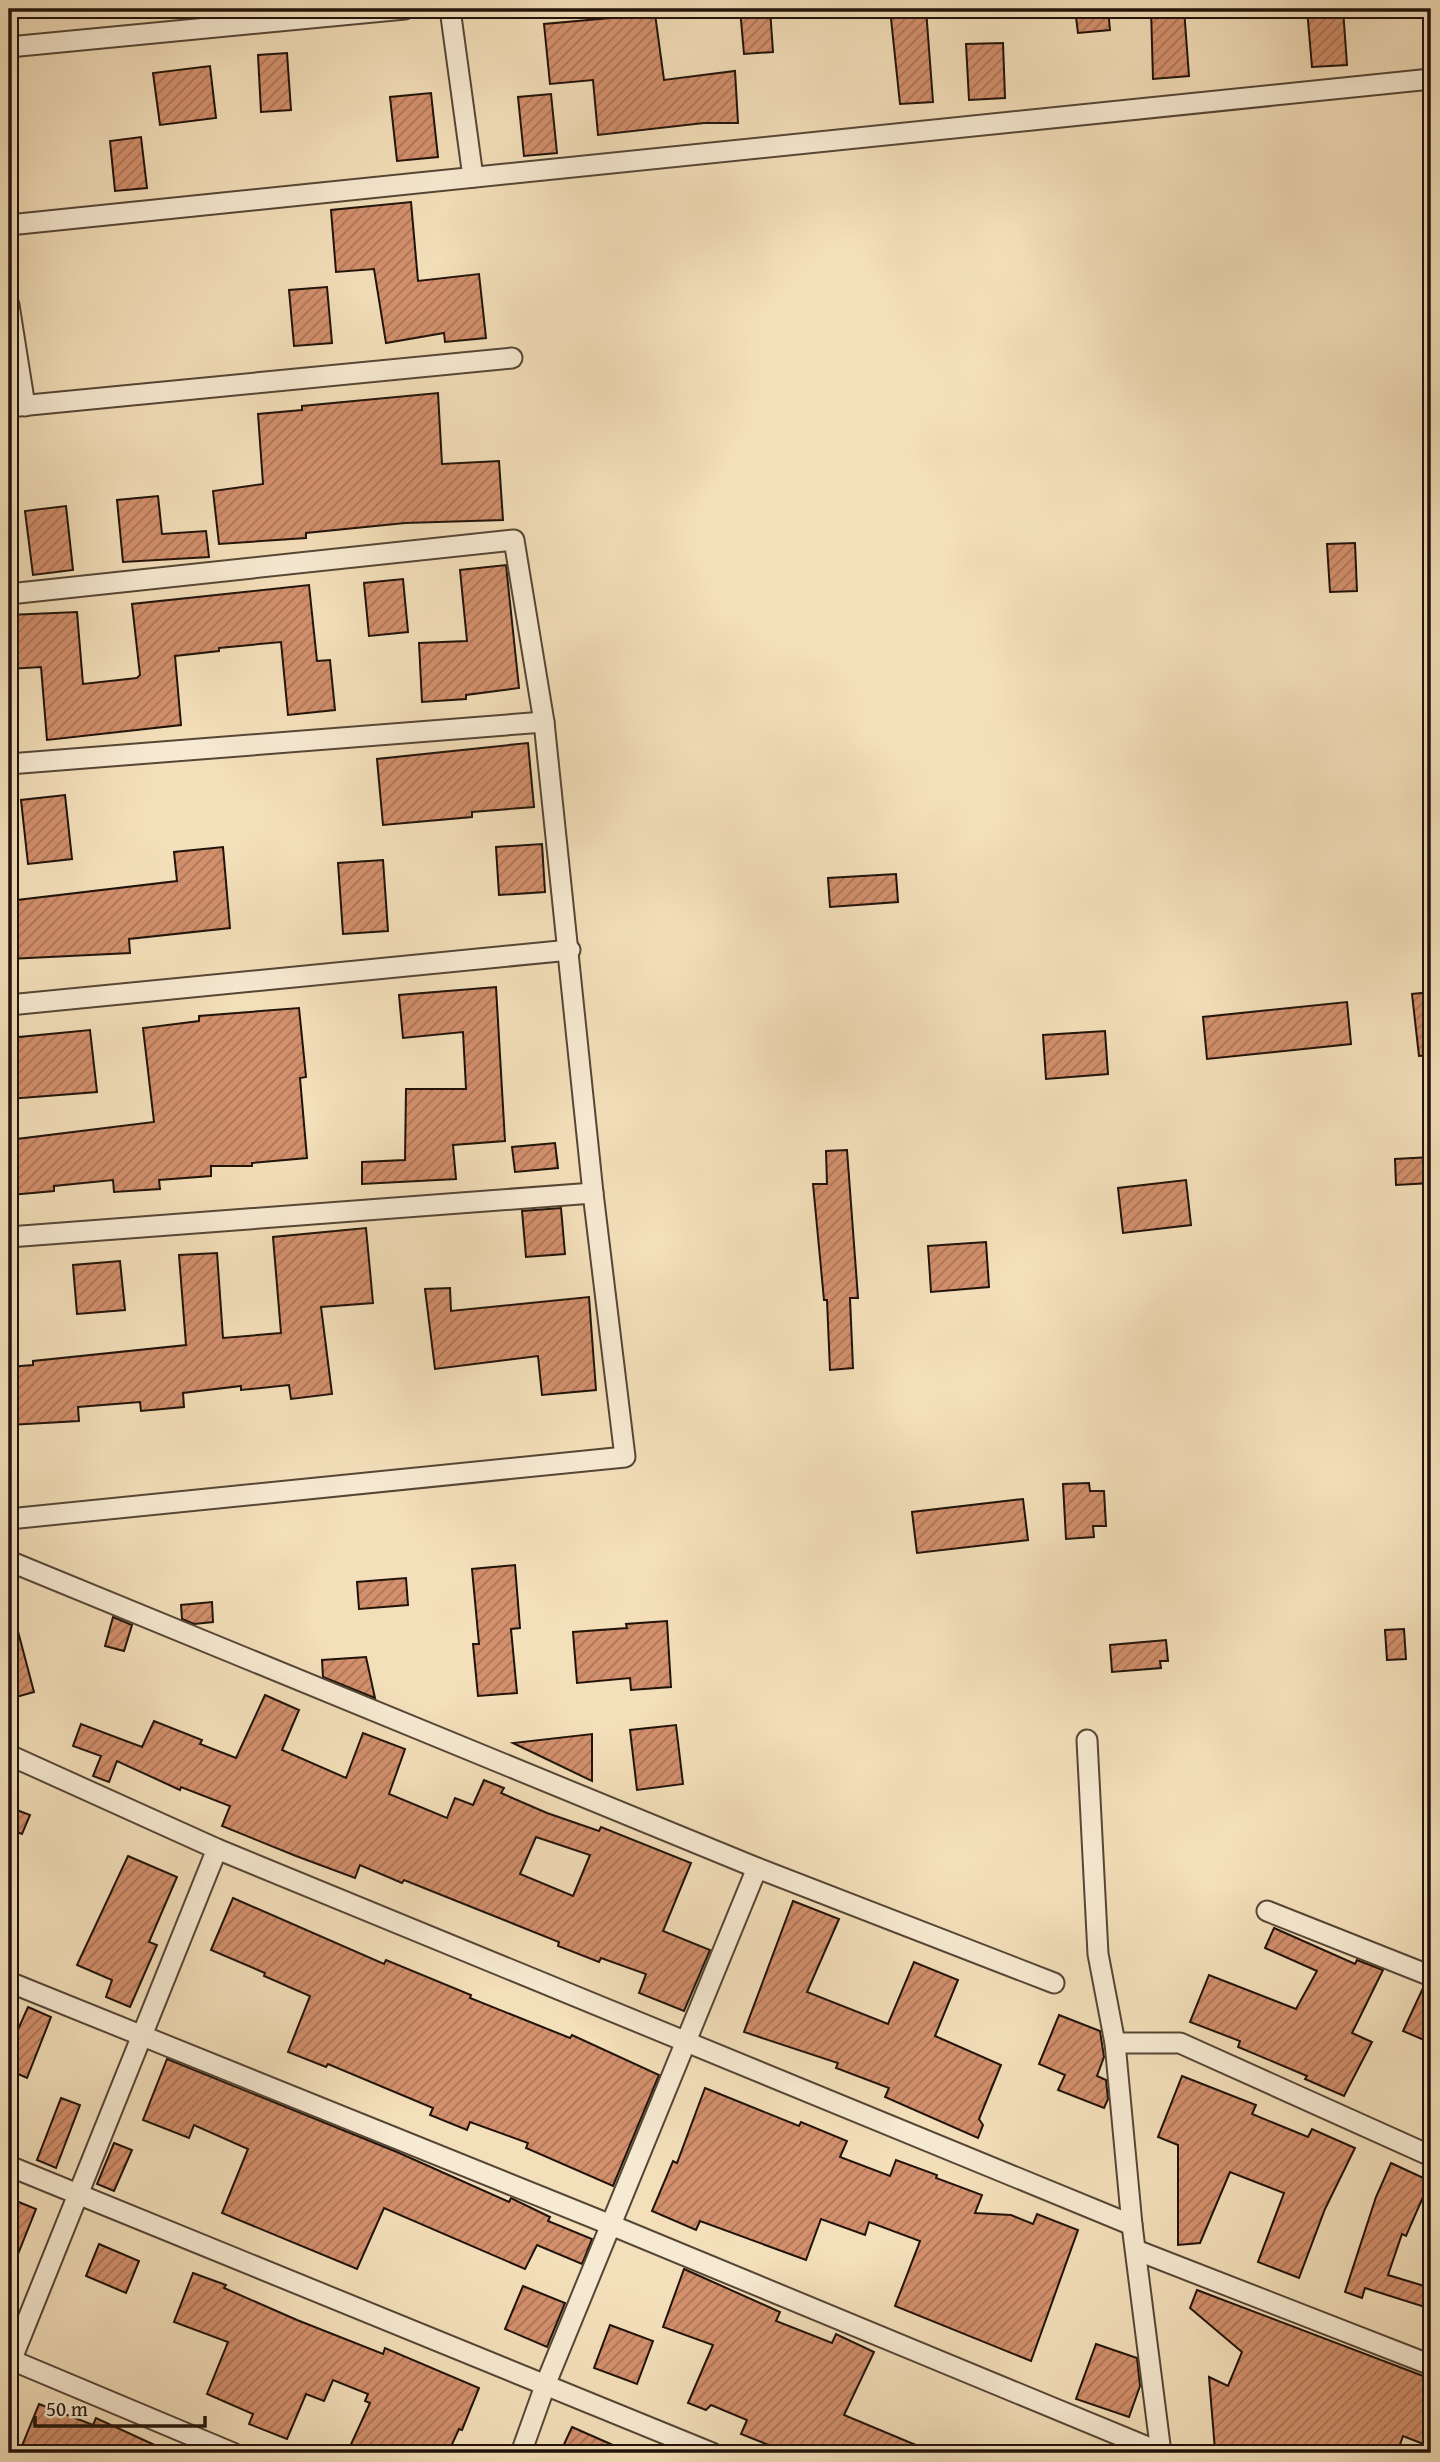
<svg xmlns="http://www.w3.org/2000/svg" width="1440" height="2462" font-family="'Gentium Book Plus',serif">
  <style>
    .building { fill: url(#building-hatch); stroke: #21130a; stroke-width: 2; fill-rule: evenodd }
    .lines { fill: none; stroke-linecap: round; stroke-linejoin: round }
    .street-casing { stroke: #564636; stroke-width: 23 }
    .street { stroke: #f7ead2; stroke-width: 19 }
  </style>
  <defs>
    <pattern id="building-hatch" width="6" height="6" patternUnits="userSpaceOnUse" patternTransform="scale(1.75)"><rect width="6" height="6" fill="#d3906d"/><path d="M-1 1l2-2M0 6l6-6M5 7l2-2" fill="none" stroke="#ab7458"/></pattern>
  </defs>
  <rect width="100%" height="100%" fill="#f3dfba"/>
  <filter id="stains"><feTurbulence type="fractalNoise" baseFrequency=".00286" numOctaves="4"/><feColorMatrix values="0 0 0 0 .2 0 0 0 0 .09 0 0 0 0 .02 0 0 0 .5 -.17"/></filter>
  <radialGradient id="worn" r=".72"><stop offset=".6" stop-color="#630" stop-opacity="0"/><stop offset="1" stop-color="#630" stop-opacity=".3"/></radialGradient>
  <g class="building">
    <path d="M740,9H770L773,52L744,54Z"/>
    <path d="M890,9H926L933,102L900,104Z"/>
    <path d="M1075,9H1108L1110,30L1078,33Z"/>
    <path d="M1151,9H1184L1189,76L1153,79Z"/>
    <path d="M1307,9H1343L1347,65L1312,67Z"/>
    <path d="M655,14L664,80L735,71L738,123H704L598,135L593,80L550,84L544,24Z"/>
    <path d="M1003,43L1005,98L969,100L966,44Z"/>
    <path d="M287,53L291,110L261,112L258,55Z"/>
    <path d="M210,66L216,118L160,125L153,73Z"/>
    <path d="M431,93L438,157L397,161L390,97Z"/>
    <path d="M551,94L557,153L524,156L518,97Z"/>
    <path d="M141,137L147,188L115,191L110,141Z"/>
    <path d="M411,202L418,281L479,274L486,338L445,342L444,333L386,343L374,269L336,272L331,210Z"/>
    <path d="M327,287L332,343L294,346L289,290Z"/>
    <path d="M438,393L442,464L499,461L503,520L405,523L306,533V538L219,544L213,491L263,484L258,414L302,410V406Z"/>
    <path d="M158,496L162,534L206,531L209,557L123,562L117,500Z"/>
    <path d="M66,506L73,570L33,575L25,511Z"/>
    <path d="M1355,543L1357,591L1330,592L1327,544Z"/>
    <path d="M506,565L519,688L466,695V699L422,702L419,643L467,641L460,570Z"/>
    <path d="M403,579L408,632L369,636L364,583Z"/>
    <path d="M309,585L317,661L330,660L335,710L288,715L281,642L219,648V651L175,656L181,725L47,740L41,667L9,669V615L77,612L83,684L137,678L140,675L132,604Z"/>
    <path d="M528,743L534,807L472,812V817L383,825L377,759Z"/>
    <path d="M65,795L72,859L28,864L21,800Z"/>
    <path d="M542,844L545,892L499,895L496,847Z"/>
    <path d="M223,847L230,928L129,939L130,953L9,959V901L177,881L174,852Z"/>
    <path d="M383,860L388,931L343,934L338,863Z"/>
    <path d="M896,874L898,902L830,907L828,878Z"/>
    <path d="M496,987L505,1141L453,1145L456,1179L362,1184V1162L405,1160L406,1089H466L463,1032L403,1038L399,995Z"/>
    <path d="M1431,992V1055L1419,1056L1412,994Z"/>
    <path d="M1347,1002L1351,1044L1207,1059L1203,1017Z"/>
    <path d="M299,1008L306,1077L300,1078L307,1158L252,1163V1166H211V1176L159,1180L160,1189L114,1192L113,1180L54,1186V1191L11,1195L9,1140L154,1122L143,1028L199,1021V1016Z"/>
    <path d="M90,1030L97,1092L9,1099V1038Z"/>
    <path d="M1105,1031L1108,1074L1046,1079L1043,1035Z"/>
    <path d="M555,1143L558,1168L515,1172L512,1147Z"/>
    <path d="M847,1150L858,1298H850L853,1368L830,1370L827,1300H824L813,1184H827L826,1151Z"/>
    <path d="M1431,1157V1183L1396,1185L1395,1159Z"/>
    <path d="M1186,1180L1191,1225L1123,1233L1118,1188Z"/>
    <path d="M561,1208L565,1254L526,1257L522,1211Z"/>
    <path d="M366,1228L373,1303L321,1307L332,1394L291,1399L289,1385L241,1390V1386L183,1393L184,1407L141,1411L140,1402L78,1407L79,1421L9,1425V1367L33,1365V1361L186,1345L179,1255L217,1253L223,1338L281,1333L273,1237Z"/>
    <path d="M986,1242L989,1287L931,1292L928,1246Z"/>
    <path d="M120,1261L125,1310L77,1314L73,1265Z"/>
    <path d="M450,1288L451,1311L589,1297L596,1390L542,1395L538,1356L435,1369L425,1289Z"/>
    <path d="M1089,1483L1090,1491H1104L1106,1526H1093L1094,1537L1066,1539L1063,1484Z"/>
    <path d="M1023,1499L1028,1540L917,1553L912,1512Z"/>
    <path d="M515,1565L520,1628L511,1629L517,1693L478,1696L473,1644H479L472,1569Z"/>
    <path d="M406,1578L408,1605L359,1609L357,1582Z"/>
    <path d="M212,1602L213,1622L194,1624L182,1619L181,1605Z"/>
    <path d="M113,1617L132,1625L124,1651L105,1646Z"/>
    <path d="M15,1620L34,1692L9,1699V1621Z"/>
    <path d="M667,1621L671,1687L631,1690L630,1678L577,1683L573,1632L627,1628L626,1624Z"/>
    <path d="M1404,1629L1406,1659L1387,1660L1385,1630Z"/>
    <path d="M1166,1640L1168,1661H1160L1161,1668L1112,1672L1110,1645Z"/>
    <path d="M366,1657L375,1698L323,1677L322,1660Z"/>
    <path d="M265,1695L299,1710L282,1750L346,1778L363,1733L405,1749L389,1794L447,1818L455,1798L473,1805L484,1780L504,1788L501,1793L547,1813L599,1831L601,1827L691,1863L663,1931L710,1950L684,2011L639,1993L646,1974L601,1958L599,1962L558,1946L559,1942L404,1880L402,1883L360,1865L355,1878L296,1856L222,1826L230,1806L181,1787L180,1790L117,1761L109,1782L93,1776L101,1756L73,1746L81,1724L142,1747L154,1721L202,1740L200,1744L236,1758ZM536,1837L590,1855L573,1896L520,1874Z"/>
    <path d="M676,1725L683,1784L637,1790L630,1730Z"/>
    <path d="M592,1734V1781L513,1743Z"/>
    <path d="M9,1807L30,1815L22,1834L9,1829Z"/>
    <path d="M128,1856L177,1877L149,1942L157,1945L130,2007L106,1997L112,1980L77,1965Z"/>
    <path d="M233,1898L384,1964L386,1960L471,1995L470,1998L570,2038L572,2035L659,2075L613,2186L526,2148L528,2143L470,2122L467,2130L430,2115L433,2108L328,2064L326,2067L288,2052L310,1996L264,1976L265,1973L211,1950Z"/>
    <path d="M793,1901L839,1919L807,1992L888,2024L914,1962L958,1980L935,2036L1001,2065L979,2119L983,2125L978,2138L885,2097L889,2088L836,2068L838,2063L744,2032Z"/>
    <path d="M1274,1928L1355,1964L1357,1960L1383,1970L1352,2033L1372,2042L1344,2096L1305,2079L1307,2076L1238,2047L1240,2041L1190,2022L1209,1975L1296,2009L1317,1971L1265,1948Z"/>
    <path d="M1424,1986L1431,1988V2043L1403,2031Z"/>
    <path d="M28,2007L51,2017L27,2078L9,2070V2034L15,2036Z"/>
    <path d="M1059,2015L1100,2031L1104,2057L1097,2076L1106,2080L1108,2099L1104,2108L1058,2090L1065,2075L1039,2064Z"/>
    <path d="M167,2059L397,2152L509,2202L511,2198L550,2217L548,2221L592,2239L582,2264L537,2245L525,2269L384,2208L357,2269L222,2213L248,2149L194,2125L189,2138L143,2120Z"/>
    <path d="M1182,2076L1256,2105L1252,2114L1308,2137L1312,2129L1355,2148L1325,2209L1299,2278L1258,2262L1284,2193L1230,2172L1200,2243L1178,2245V2145L1158,2137Z"/>
    <path d="M705,2088L799,2126L801,2122L847,2141L840,2157L890,2176L896,2160L937,2175L936,2178L982,2195L975,2213L1011,2215L1033,2224L1037,2214L1078,2230L1031,2361L895,2306L920,2241L869,2222L865,2235L821,2219L806,2260L700,2221L696,2230L652,2211L673,2161L677,2163Z"/>
    <path d="M61,2098L80,2105L56,2168L37,2160Z"/>
    <path d="M114,2143L132,2150L114,2191L97,2184Z"/>
    <path d="M1391,2163L1430,2181L1406,2236L1402,2234L1388,2275L1431,2288V2309L1365,2288L1362,2298L1345,2292L1376,2197Z"/>
    <path d="M9,2198L36,2209L10,2274H9Z"/>
    <path d="M99,2244L139,2261L126,2293L86,2276Z"/>
    <path d="M684,2269L780,2312L776,2321L832,2343L836,2334L874,2352L844,2415L935,2453H789L741,2434L747,2420L711,2405L706,2410L688,2403L713,2345L663,2327Z"/>
    <path d="M193,2273L226,2285L224,2288L297,2320L383,2354L385,2348L479,2388L462,2430L459,2429L448,2453H347L370,2403L365,2401L368,2394L333,2380L324,2401L306,2394L287,2439L249,2424L253,2414L207,2394L228,2342L174,2322Z"/>
    <path d="M523,2286L565,2303L547,2347L505,2329Z"/>
    <path d="M1197,2290L1431,2379V2447L1403,2436L1397,2453H1223L1215,2450L1209,2377L1228,2386L1242,2352L1190,2308Z"/>
    <path d="M610,2325L653,2341L637,2384L594,2368Z"/>
    <path d="M1096,2344L1137,2358L1140,2386L1129,2417L1076,2399Z"/>
    <path d="M39,2404L93,2425L96,2418L172,2453H19Z"/>
    <path d="M572,2427L631,2453H560Z"/>
  </g>
  <g class="lines">
    <defs>
      <g id="street">
        <path d="M450,9L473,177"/>
        <path d="M9,47L405,9"/>
        <path d="M9,225L1431,79"/>
        <path d="M9,305L25,406"/>
        <path d="M9,407L512,358"/>
        <path d="M9,594L514,540L544,722L593,1193L625,1457L9,1519"/>
        <path d="M9,764L544,722"/>
        <path d="M9,1005L570,950"/>
        <path d="M9,1237L593,1193"/>
        <path d="M9,1561L757,1868L1054,1983"/>
        <path d="M1087,1740L1098,1954L1115,2043L1132,2225L1161,2453"/>
        <path d="M9,1755L217,1849L1132,2225"/>
        <path d="M1267,1911L1431,1976"/>
        <path d="M9,1982L611,2225L1162,2453"/>
        <path d="M1115,2043H1180L1431,2156"/>
        <path d="M9,2166L712,2453"/>
        <path d="M1136,2250L1431,2365"/>
        <path d="M9,2359L233,2453"/>
        <path d="M9,2366L217,1849"/>
        <path d="M521,2453L546,2383L757,1868"/>
      </g>
    </defs>
    <use href="#street" class="street-casing"/>
    <use href="#street" class="street"/>
  </g>
  <rect width="1440" height="2462" fill="none" stroke="#f3dfba" stroke-width="35"/>
  <rect x="10" y="10" width="1419" height="2441" fill="none" stroke="#21130a" stroke-width="3.5"/>
  <rect x="18" y="18" width="1405" height="2427" fill="none" stroke="#21130a" stroke-width="2"/>
  <path d="M35 2416v10h170v-10" fill="none" stroke="#21130a" stroke-width="3.5"/>
  <text x="46" y="2416" font-size="21" fill="#21130a" stroke="#f7ead2" stroke-width="5" paint-order="stroke">50 m</text>
  <rect width="100%" height="100%" filter="url(#stains)"/>
  <rect width="100%" height="100%" fill="url(#worn)"/>
</svg>
